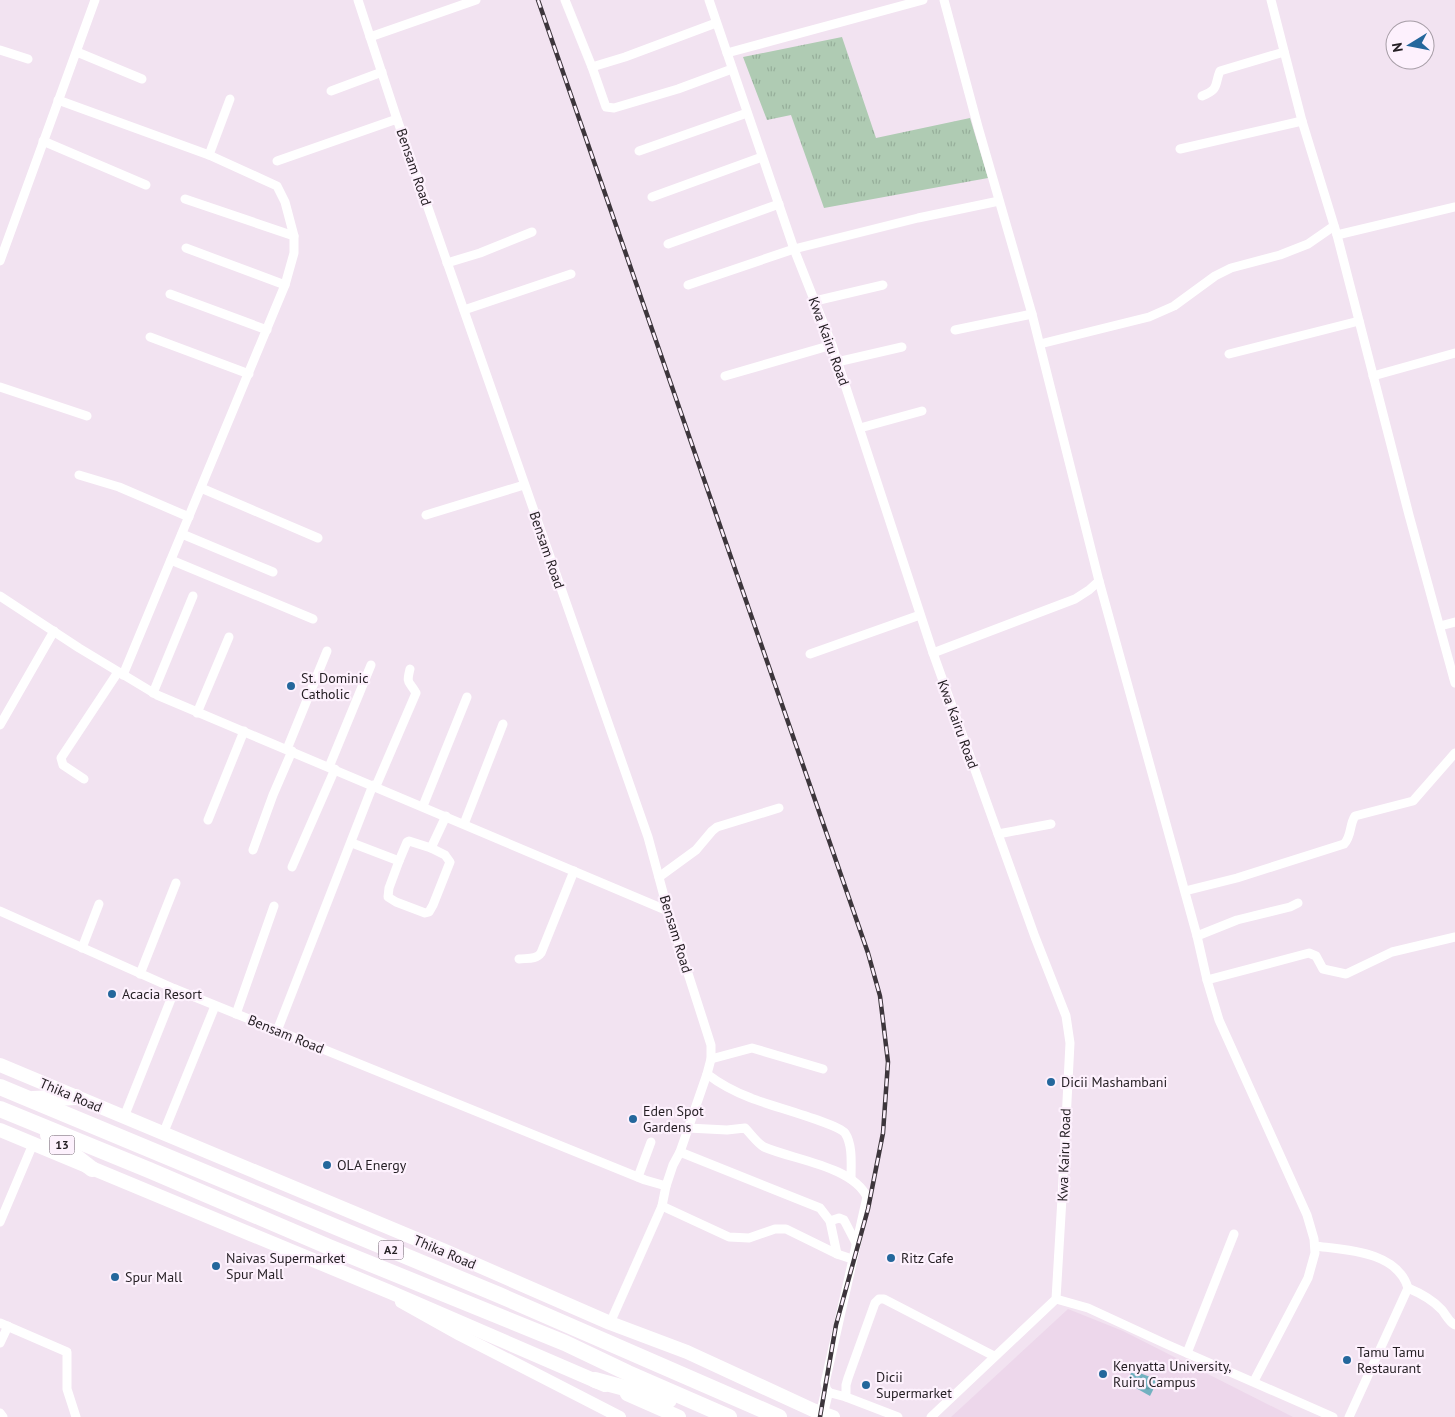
<svg xmlns="http://www.w3.org/2000/svg" width="1455" height="1417" font-family="'PT Sans',sans-serif">
  <style>
    .built { fill: #edd7eb }
    .grass { fill: url(#grass-tufts) }
    .water { fill: url(#water-ripples) }
    .lines { fill: none; stroke-linecap: round; stroke-linejoin: round }
    .street { stroke: #fff; stroke-width: 9 }
    .secondary { stroke: #fff; stroke-width: 12 }
    .primary { stroke: #fff; stroke-width: 14 }
    .highway { stroke: #fff; stroke-width: 16 }
    .rail-casing { stroke: #3d363c; stroke-width: 4.5 }
    .rail { stroke: #fdf1fd; stroke-width: 2.5; stroke-dasharray: 8; stroke-linecap: butt }
    .poi-dot { fill: #24679c; stroke: #fdf1fd; stroke-width: 2 }
    .labels { text-anchor: middle; stroke-width: 4.5; stroke-linejoin: round; paint-order: stroke }
    .shield { fill: #fdf1fd; stroke: #655d64; stroke-width: 1 }
    .shield-label { font-size: 12px; font-weight: bold; fill: #241e23 }
    .street-label { font-size: 14px; fill: #241e23; stroke: #fdf1fd }
    .poi-label { font-size: 14px; fill: #241e23; stroke: #fdf1fd; text-anchor: start }
  </style>
  <defs>
    <pattern id="grass-tufts" width="24" height="20" patternUnits="userSpaceOnUse" patternTransform="scale(1.25)"><rect width="24" height="20" fill="#afcbb3"/><path d="M3 7l-1-3M5 7V3M7 7l1-3M15 17l-1-3M17 17v-4M19 17l1-3" fill="none" stroke="#96ae9a"/></pattern>
    <pattern id="water-ripples" width="26" height="14" patternUnits="userSpaceOnUse" patternTransform="scale(1.25)"><rect width="26" height="14" fill="#72b1c0"/><path d="M2 4q2-2 4 0t4 0M15 11q2-2 4 0t4 0" fill="none" stroke="#5d8f9c"/></pattern>
  </defs>
  <rect width="100%" height="100%" fill="#f2e3f1"/>
  <path class="built" d="M1068,1309L1123,1331L1293,1417H951Z"/>
  <path class="grass" d="M842,37L876,138L970,118L988,178L824,208L791,115L767,120L743,57Z"/>
  <path class="water" d="M1132,1370L1158,1380L1150,1396L1127,1383Z"/>
  <g class="lines">
    <g class="street">
      <path d="M565,0L592,67L606,107L614,108L678,89L732,69"/>
      <path d="M709,0L794,249L832,345L933,653L1035,937L1066,1016L1070,1043L1062,1198L1056,1299L931,1417"/>
      <path d="M944,0L978,127L1032,314L1099,581L1197,936L1207,980L1219,1020L1307,1215L1314,1239L1315,1253L1308,1278L1254,1381"/>
      <path d="M1271,0L1302,121L1337,235L1409,515L1455,683"/>
      <path d="M370,37L476,0"/>
      <path d="M0,50L28,59"/>
      <path d="M77,52L142,79"/>
      <path d="M727,53L923,0"/>
      <path d="M592,67L625,57L716,23"/>
      <path d="M331,91L382,72"/>
      <path d="M1202,96C1220,89 1214,85 1220,71L1284,52"/>
      <path d="M58,100L209,155L277,186L285,202L294,236V253L285,285L123,675"/>
      <path d="M43,141L146,185"/>
      <path d="M1180,149L1302,121"/>
      <path d="M639,151L747,113"/>
      <path d="M209,155L230,99"/>
      <path d="M277,161L397,119"/>
      <path d="M652,197L762,157"/>
      <path d="M185,199L294,236"/>
      <path d="M1337,235L1455,207"/>
      <path d="M668,244L779,204"/>
      <path d="M186,248L285,285"/>
      <path d="M0,261L95,0"/>
      <path d="M447,263L480,253L532,232"/>
      <path d="M688,285L794,249L918,218L999,201"/>
      <path d="M170,294L267,330"/>
      <path d="M815,301L883,285"/>
      <path d="M464,310L571,274"/>
      <path d="M955,330L1032,314"/>
      <path d="M150,337L249,374"/>
      <path d="M1040,344L1149,317L1174,306L1215,276L1231,268L1280,255L1308,244L1334,226"/>
      <path d="M1229,354L1359,321"/>
      <path d="M837,362L902,347"/>
      <path d="M725,376L832,345"/>
      <path d="M1373,376L1455,353"/>
      <path d="M0,387L87,416"/>
      <path d="M860,428L922,411"/>
      <path d="M79,475L119,487L189,517"/>
      <path d="M201,488L318,538"/>
      <path d="M426,515L524,485"/>
      <path d="M182,534L273,572"/>
      <path d="M171,560L313,619"/>
      <path d="M0,596L79,648L157,695L668,911"/>
      <path d="M1440,626L1455,622"/>
      <path d="M933,653L1075,599L1089,590L1099,581"/>
      <path d="M810,654L920,615"/>
      <path d="M153,693L193,596"/>
      <path d="M197,713L229,637"/>
      <path d="M0,725L54,631"/>
      <path d="M287,749L327,651"/>
      <path d="M329,767L371,665"/>
      <path d="M84,779L63,765L61,758L118,672"/>
      <path d="M376,786L416,693C409,680 406,685 410,669"/>
      <path d="M423,806L467,697"/>
      <path d="M208,820L244,731"/>
      <path d="M464,824L503,724"/>
      <path d="M998,834L1051,824"/>
      <path d="M352,843L399,861L389,888L388,897L396,902L425,913L429,912L433,905L450,862L445,855L431,848L446,816"/>
      <path d="M253,850L273,795L292,751"/>
      <path d="M399,861L407,842L409,841L431,848"/>
      <path d="M292,867L335,769"/>
      <path d="M659,877L696,850L712,831L717,827L779,808"/>
      <path d="M1185,891L1237,878L1344,844C1352,836 1349,825 1355,816L1413,801L1455,753"/>
      <path d="M0,911L175,989L645,1180L666,1186L673,1165L680,1152L707,1074L711,1059V1045L668,911L648,837L397,119L358,0"/>
      <path d="M1197,936L1237,920L1290,907L1298,903"/>
      <path d="M82,948L99,904"/>
      <path d="M519,959C527,958 536,960 541,953L574,871"/>
      <path d="M140,974L176,883"/>
      <path d="M1207,980L1309,953L1316,956L1323,969L1346,974L1392,952L1455,937"/>
      <path d="M236,1014L274,906"/>
      <path d="M277,1031L373,785"/>
      <path d="M711,1059L752,1048L823,1069"/>
      <path d="M707,1074C720,1084 735,1092 751,1098C767,1105 837,1123 845,1133C853,1145 851,1165 851,1179"/>
      <path d="M124,1117L175,989"/>
      <path d="M688,1128L727,1130L745,1128C751,1134 757,1143 764,1147C794,1160 852,1166 867,1197L825,1383L827,1392L846,1397"/>
      <path d="M163,1134L215,1006"/>
      <path d="M680,1152L820,1208L830,1221L837,1254"/>
      <path d="M638,1177L651,1142"/>
      <path d="M666,1186L662,1206L729,1237L749,1238L775,1229H786L837,1254L852,1259"/>
      <path d="M830,1221L839,1218L844,1220L856,1243"/>
      <path d="M0,1222L33,1144"/>
      <path d="M1315,1246C1346,1250 1397,1251 1408,1288L1349,1417"/>
      <path d="M1408,1288C1420,1293 1433,1300 1442,1310C1446,1315 1449,1322 1455,1325"/>
      <path d="M1056,1299L1088,1308L1166,1344L1333,1417"/>
      <path d="M0,1323L67,1352V1389L76,1417"/>
      <path d="M610,1323L662,1206"/>
      <path d="M0,1343L8,1326"/>
      <path d="M1187,1353L1234,1234"/>
      <path d="M0,1413L3,1417"/>
      <path d="M898,1417L846,1397V1385L848,1378L875,1303L879,1299H884L994,1356"/>
    </g>
    <g class="secondary">
      <path d="M401,1302L460,1335L620,1417"/>
      <path d="M821,1417L827,1392"/>
    </g>
    <g class="primary">
      <path d="M0,1065L445,1251L610,1323L687,1352L813,1410L833,1417"/>
      <path d="M0,1130L390,1292L605,1385"/>
      <path d="M627,1394L679,1417"/>
    </g>
    <g class="highway">
      <path d="M0,1087L499,1295L779,1417"/>
      <path d="M33,1099L76,1097"/>
      <path d="M0,1109L149,1170L329,1247L565,1343L628,1373L729,1417"/>
      <path d="M48,1135L92,1169"/>
      <path d="M595,1380L669,1400"/>
    </g>
    <defs>
      <path id="rail" d="M538,0L868,953L880,996L888,1062L883,1133L868,1209L836,1325L820,1417"/>
    </defs>
    <use href="#rail" class="rail-casing"/>
    <use href="#rail" class="rail"/>
  </g>
  <g class="poi-dot">
    <circle cx="291" cy="686" r="5"/>
    <circle cx="112" cy="994" r="5"/>
    <circle cx="1051" cy="1082" r="5"/>
    <circle cx="633" cy="1119" r="5"/>
    <circle cx="327" cy="1165" r="5"/>
    <circle cx="891" cy="1258" r="5"/>
    <circle cx="216" cy="1266" r="5"/>
    <circle cx="115" cy="1277" r="5"/>
    <circle cx="1347" cy="1360" r="5"/>
    <circle cx="1103" cy="1374" r="5"/>
    <circle cx="866" cy="1385" r="5"/>
  </g>
  <g class="labels">
    <g class="shield">
      <rect x="49.5" y="1135.5" width="25" height="19" rx="4"/>
      <rect x="378.5" y="1240.5" width="25" height="19" rx="4"/>
    </g>
    <g class="shield-label">
      <text x="62" y="1149">13</text>
      <text x="391" y="1254">A2</text>
    </g>
    <g class="street-label">
      <text transform="translate(414 167) rotate(71)" y="5">Bensam Road</text>
      <text transform="translate(829 341) rotate(70)" y="5">Kwa Kairu Road</text>
      <text transform="translate(547 550) rotate(71)" y="5">Bensam Road</text>
      <text transform="translate(958 724) rotate(70)" y="5">Kwa Kairu Road</text>
      <text transform="translate(676 934) rotate(73)" y="5">Bensam Road</text>
      <text transform="translate(286 1034) rotate(22)" y="5">Bensam Road</text>
      <text transform="translate(71 1095) rotate(23)" y="5">Thika Road</text>
      <text transform="translate(1064 1155) rotate(-88)" y="5">Kwa Kairu Road</text>
      <text transform="translate(445 1252) rotate(23)" y="5">Thika Road</text>
    </g>
    <g class="poi-label">
      <text x="301" y="683">St. Dominic<tspan x="301" dy="16">Catholic</tspan></text>
      <text x="122" y="999">Acacia Resort</text>
      <text x="1061" y="1087">Dicii Mashambani</text>
      <text x="643" y="1116">Eden Spot<tspan x="643" dy="16">Gardens</tspan></text>
      <text x="337" y="1170">OLA Energy</text>
      <text x="226" y="1263">Naivas Supermarket<tspan x="226" dy="16">Spur Mall</tspan></text>
      <text x="901" y="1263">Ritz Cafe</text>
      <text x="125" y="1282">Spur Mall</text>
      <text x="1357" y="1357">Tamu Tamu<tspan x="1357" dy="16">Restaurant</tspan></text>
      <text x="1113" y="1371">Kenyatta University,<tspan x="1113" dy="16">Ruiru Campus</tspan></text>
      <text x="876" y="1382">Dicii<tspan x="876" dy="16">Supermarket</tspan></text>
    </g>
  </g>
  <g transform="translate(1410 45) rotate(260)"><circle r="24" fill="#fdf1fd" stroke="#a69da6"/>
  <path d="M0-4L9 19L0 12L-9 19Z" fill="#24679c"/>
  <text y="-8" font-size="14" font-weight="bold" text-anchor="middle" fill="#241e23">N</text>
  </g>
</svg>
